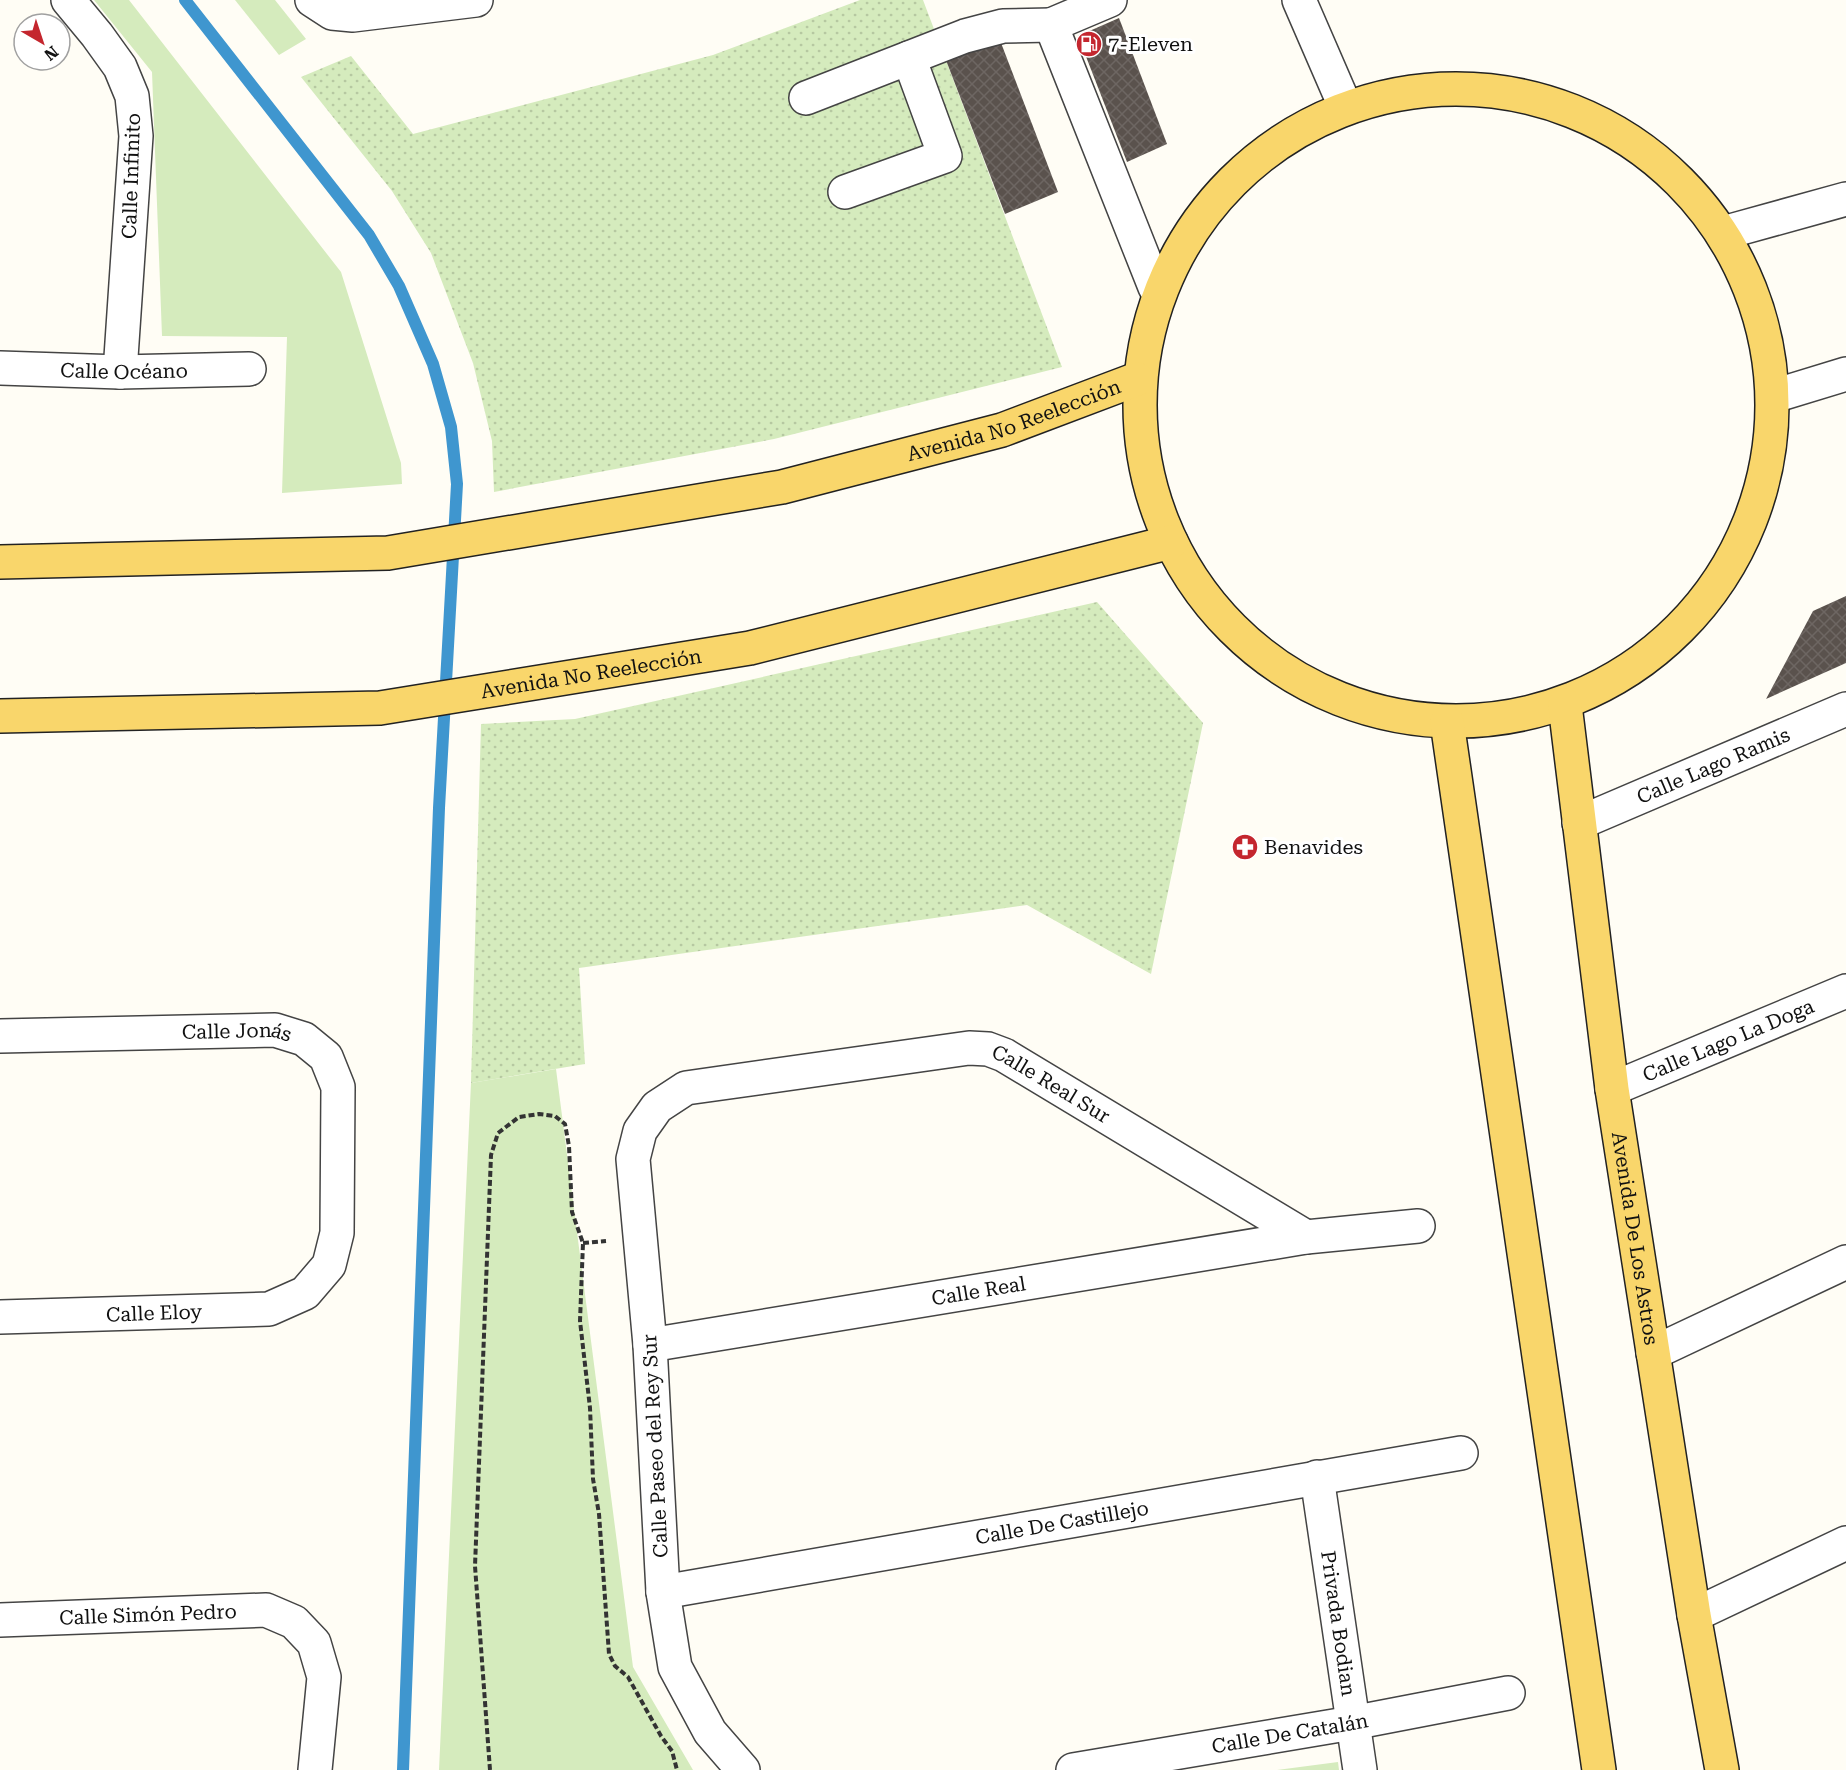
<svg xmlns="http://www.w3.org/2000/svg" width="1846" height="1770" font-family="'Roboto Serif',serif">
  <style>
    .grass { fill: url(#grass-dots) }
    .park { fill: #d5ebbd }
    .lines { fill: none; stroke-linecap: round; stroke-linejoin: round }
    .stream { stroke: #3f96cf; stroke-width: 12 }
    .building { fill: url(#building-cross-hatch) }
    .minor-casing { stroke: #444; stroke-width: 36 }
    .major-casing { stroke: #222; stroke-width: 36 }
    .path { stroke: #333; stroke-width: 4; stroke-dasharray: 6 3; stroke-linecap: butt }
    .minor { stroke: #fff; stroke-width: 33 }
    .major { stroke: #f9d66b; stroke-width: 33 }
    .labels { text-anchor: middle; stroke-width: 6; stroke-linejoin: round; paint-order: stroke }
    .poi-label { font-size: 20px; fill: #111; stroke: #fff; text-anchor: start }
    .street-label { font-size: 20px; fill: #111; stroke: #fff }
  </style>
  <defs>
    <pattern id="grass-dots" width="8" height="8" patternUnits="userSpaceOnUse" patternTransform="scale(1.5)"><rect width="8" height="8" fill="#d5ebbd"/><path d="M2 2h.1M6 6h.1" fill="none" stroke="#b6c8a1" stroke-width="1.8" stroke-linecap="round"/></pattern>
    <pattern id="building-cross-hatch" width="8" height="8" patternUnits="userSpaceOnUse" patternTransform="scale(1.5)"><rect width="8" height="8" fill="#5a524d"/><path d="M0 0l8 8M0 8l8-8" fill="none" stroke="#6d6662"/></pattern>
  </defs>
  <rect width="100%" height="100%" fill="#fffdf5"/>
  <g class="grass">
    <path d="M860,0H923L1062,367L774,439L494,492L492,441L473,363L431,253L392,191L301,77L351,56L413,134L713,55Z"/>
    <path d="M1097,602L1203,723L1151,974L1027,905L579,968L585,1064L471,1083L481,724L575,719Z"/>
  </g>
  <g class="park">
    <path d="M94,0H129L341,272L401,463L402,484L282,493L287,337L162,336L152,72Z"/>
    <path d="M235,0H275L306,39L279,55Z"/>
    <path d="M556,1069L633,1667L693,1770H439L471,1083Z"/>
    <path d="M1338,1762L1339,1770H1277Z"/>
  </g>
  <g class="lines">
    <path class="stream" d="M185,0L369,235L399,286L433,364L451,427L457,484L439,808L403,1770"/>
  </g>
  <g class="building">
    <path d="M1119,18L1167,144L1127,162L1078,36Z"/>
    <path d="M998,35L1058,192L1005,214L944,55Z"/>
    <path d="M1846,596V663L1766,699L1813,611Z"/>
  </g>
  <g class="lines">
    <defs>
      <g id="minor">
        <path d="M68,0L97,35L120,67L132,96L136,136L120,372"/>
        <path d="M312,0L332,13L353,15L476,0"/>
        <path d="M1110,0L1051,25L1155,287"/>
        <path d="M1299,0L1345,106"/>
        <path d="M806,98L965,36L1003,26L1051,25"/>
        <path d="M845,192L945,156L909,58"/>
        <path d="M1723,233L1846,199"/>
        <path id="s1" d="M0,368L120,372L249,369"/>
        <path d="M1777,395L1846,374"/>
        <path id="s2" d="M1579,823L1846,709"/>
        <path id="s3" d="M0,1036L275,1030L304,1039L326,1057L338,1087L337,1233L329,1265L305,1293L269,1309L0,1317"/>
        <path id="s4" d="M1612,1089L1846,991"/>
        <path id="s5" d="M650,1345L1306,1237L1418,1226"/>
        <path d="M1653,1353L1846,1262"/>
        <path id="s6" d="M1317,1477L1360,1770"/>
        <path id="s7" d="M663,1592L1461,1453"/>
        <path d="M1694,1615L1846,1543"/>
        <path id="s8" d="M0,1620L266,1610L294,1622L314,1643L324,1677L315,1770"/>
        <path id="s9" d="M743,1770L710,1732L675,1667L663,1592L650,1345L633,1159L640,1131L657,1107L686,1088L969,1048L988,1049L1004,1055L1306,1237"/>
        <path id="s10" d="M1073,1770L1352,1723L1508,1693"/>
      </g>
      <g id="major">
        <circle cx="1456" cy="405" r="316"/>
        <path id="s11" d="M0,562L388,553L782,487L1002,430L1137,379"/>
        <path id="s12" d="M1565,705L1612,1089L1694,1615L1722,1770"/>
        <path id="s13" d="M0,716L380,708L750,648L1171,542"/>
        <path d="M1447,722L1599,1770"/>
      </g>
    </defs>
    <use href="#minor" class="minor-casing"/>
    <use href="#major" class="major-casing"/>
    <g class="path">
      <path d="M583,1243L606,1241"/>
      <path d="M490,1770L475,1566L491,1155L498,1133L519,1117L539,1114L555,1116L565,1124L569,1146L572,1212L583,1243L580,1321L590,1408L593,1479L599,1514L609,1654L615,1666L628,1677L661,1736L672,1751L677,1770"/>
    </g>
    <use href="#minor" class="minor"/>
    <use href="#major" class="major"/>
  </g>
  <defs>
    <symbol id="fuel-disc" viewBox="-11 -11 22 22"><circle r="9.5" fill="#c4262e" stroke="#fff"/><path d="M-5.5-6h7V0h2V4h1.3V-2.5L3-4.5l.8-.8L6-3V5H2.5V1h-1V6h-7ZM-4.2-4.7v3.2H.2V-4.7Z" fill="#fff"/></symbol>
    <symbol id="pharmacy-disc" viewBox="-11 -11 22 22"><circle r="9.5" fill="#c4262e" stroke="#fff"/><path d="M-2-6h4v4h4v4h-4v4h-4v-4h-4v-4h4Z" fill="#fff"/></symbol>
  </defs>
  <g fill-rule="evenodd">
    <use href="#fuel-disc" x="1074" y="29" width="30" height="30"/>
    <use href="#pharmacy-disc" x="1230" y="832" width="30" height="30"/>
  </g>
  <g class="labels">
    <g class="poi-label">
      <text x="1108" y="51">7-Eleven</text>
      <text x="1264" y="854">Benavides</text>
    </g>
    <g class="street-label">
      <text transform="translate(131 176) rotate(-88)" y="7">Calle Infinito</text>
      <text dy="7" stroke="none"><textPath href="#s1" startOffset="124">Calle Océano</textPath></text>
      <text dy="7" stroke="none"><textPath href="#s11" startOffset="1029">Avenida No Reelección</textPath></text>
      <text dy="7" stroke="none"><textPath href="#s13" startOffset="594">Avenida No Reelección</textPath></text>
      <text dy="7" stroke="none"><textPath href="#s2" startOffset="146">Calle Lago Ramis</textPath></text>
      <text dy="7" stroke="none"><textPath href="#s3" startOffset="237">Calle Jonás</textPath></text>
      <text dy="7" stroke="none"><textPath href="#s4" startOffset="126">Calle Lago La Doga</textPath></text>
      <text dy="7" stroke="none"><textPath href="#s9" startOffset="1104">Calle Real Sur</textPath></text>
      <text dy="7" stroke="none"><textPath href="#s12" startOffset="538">Avenida De Los Astros</textPath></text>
      <text dy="7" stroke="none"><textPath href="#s5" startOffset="333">Calle Real</textPath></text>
      <text transform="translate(154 1313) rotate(-2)" y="7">Calle Eloy</text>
      <text transform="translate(655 1446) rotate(-93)" y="7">Calle Paseo del Rey Sur</text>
      <text dy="7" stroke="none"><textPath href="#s7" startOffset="405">Calle De Castillejo</textPath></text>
      <text dy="7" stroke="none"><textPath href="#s8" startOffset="148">Calle Simón Pedro</textPath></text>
      <text dy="7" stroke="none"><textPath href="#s6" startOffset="148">Privada Bodian</textPath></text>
      <text dy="7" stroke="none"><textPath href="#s10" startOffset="220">Calle De Catalán</textPath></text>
    </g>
  </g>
  <g transform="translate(42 42) rotate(141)"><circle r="28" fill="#ffffff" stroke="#a0a0a0" stroke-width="1.5"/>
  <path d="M0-4.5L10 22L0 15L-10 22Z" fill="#c4262e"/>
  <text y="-9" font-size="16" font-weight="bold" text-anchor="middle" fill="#111111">N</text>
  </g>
</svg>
